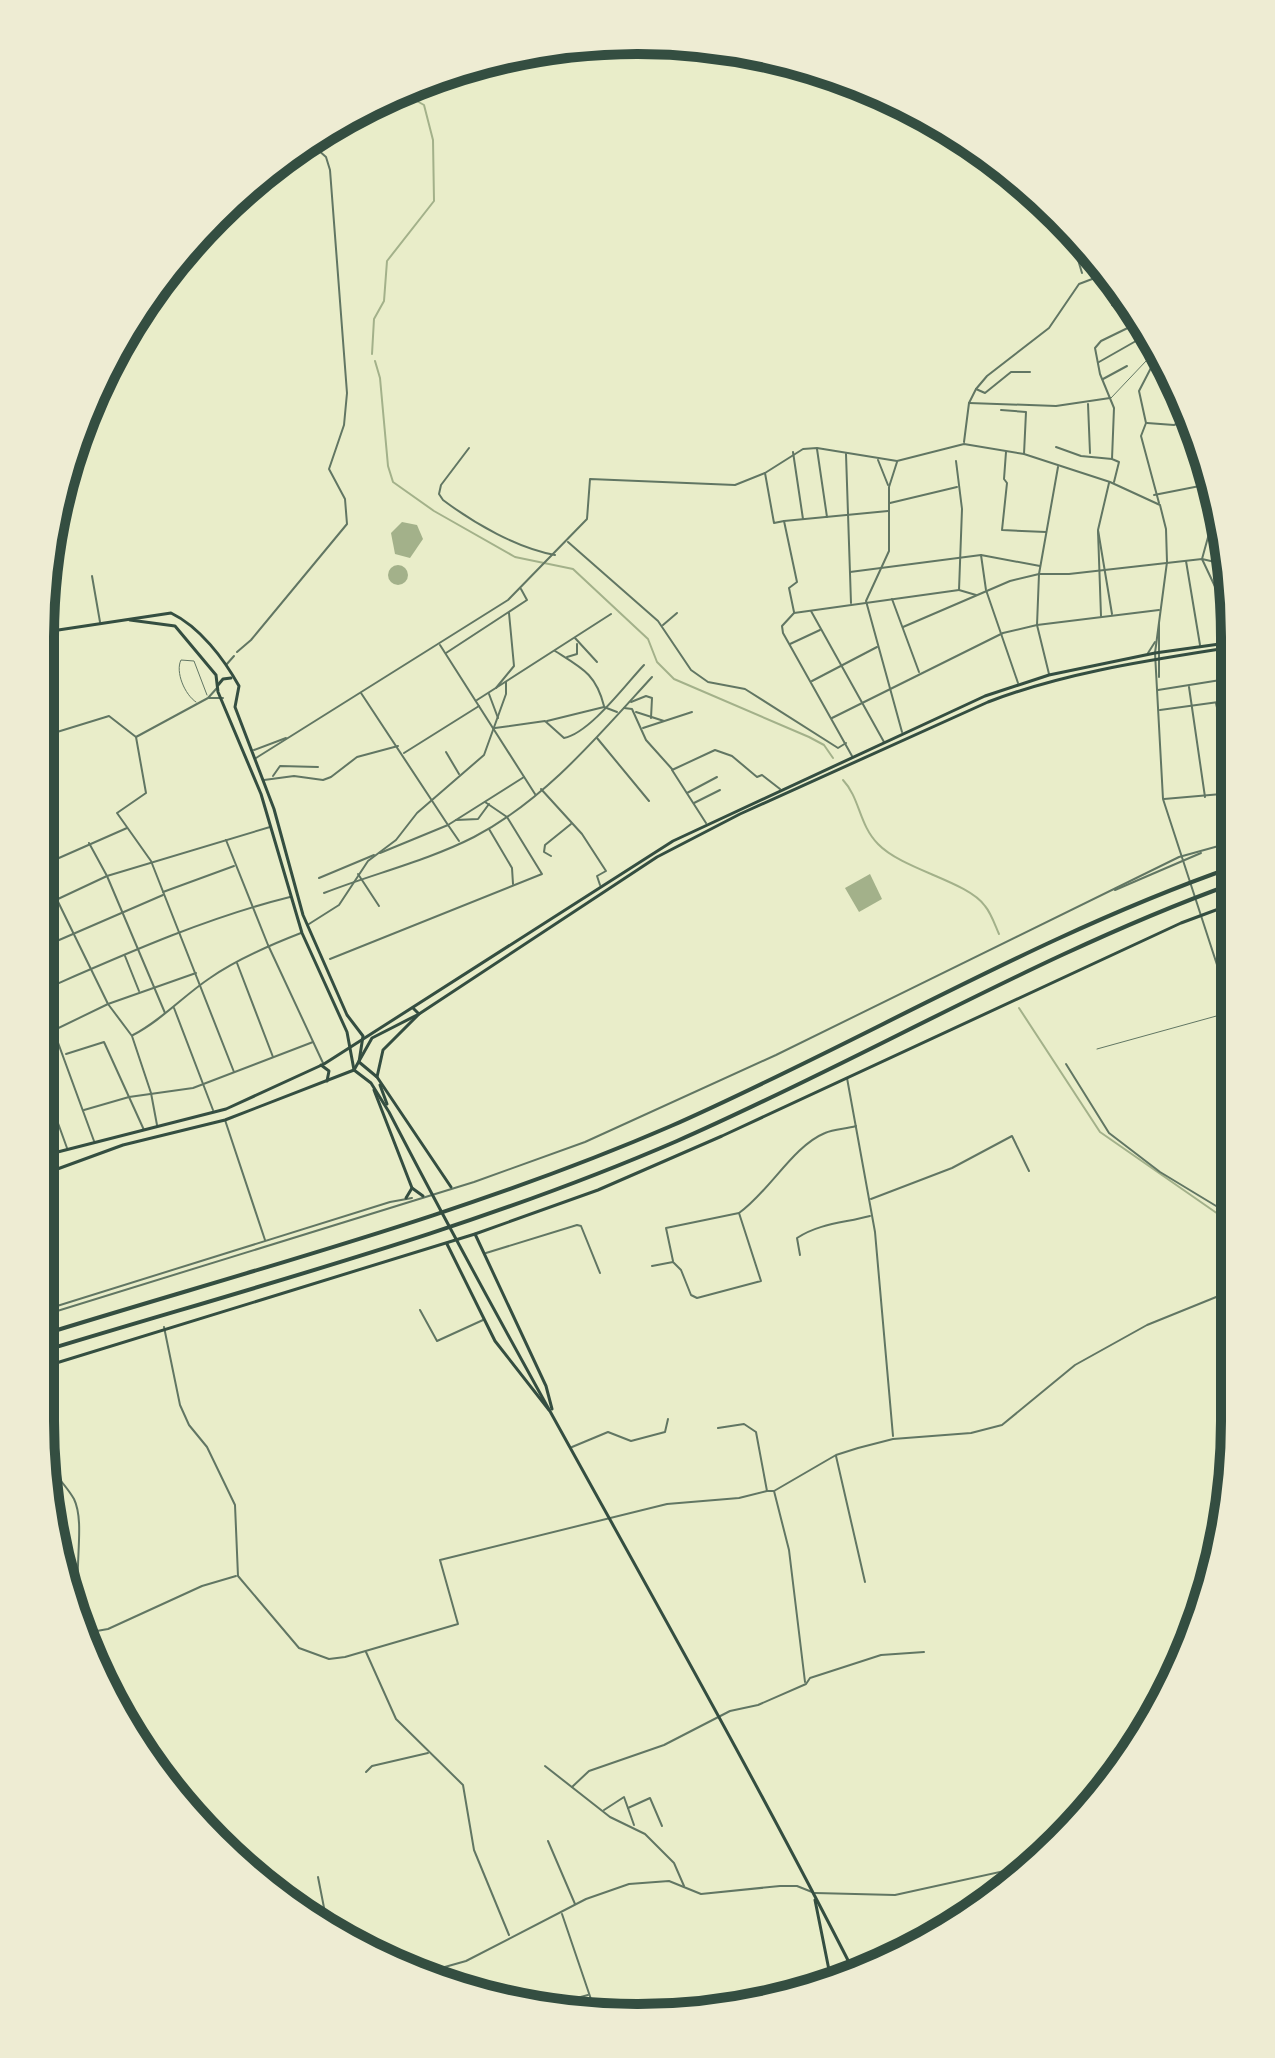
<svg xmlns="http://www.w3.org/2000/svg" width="1275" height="2058" font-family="'IBM Plex Sans',sans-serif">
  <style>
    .water { fill: #a3b18a }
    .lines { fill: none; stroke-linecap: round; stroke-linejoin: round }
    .stream { stroke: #a3b18a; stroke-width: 2 }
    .service { stroke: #617663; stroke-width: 1 }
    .minor { stroke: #617663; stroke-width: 2 }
    .tertiary { stroke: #617663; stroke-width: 2 }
    .secondary { stroke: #344e41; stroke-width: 3 }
    .primary { stroke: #344e41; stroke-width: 3 }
    .motorway { stroke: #344e41; stroke-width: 4 }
    .rim { fill: none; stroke: #344e41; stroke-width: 10 }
  </style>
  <rect width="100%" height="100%" fill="#e9edc9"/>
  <g class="water">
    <path d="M402,522L417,525L423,539L410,558L395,554L391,533Z"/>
    <circle cx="398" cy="575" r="10"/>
    <path d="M870,874L882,899L859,912L845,888Z"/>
  </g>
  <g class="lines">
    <g class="stream">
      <path d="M372,354L374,319L384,301L387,261L434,201L433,140L424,105L401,92"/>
      <path d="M375,361L380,378L388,466L393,482L434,511L515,557L573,569L648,639L657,662L674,679L809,737L824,745L833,758"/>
      <path d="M843,780C860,798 859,825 878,844C903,870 967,881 985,906C991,913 995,925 999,934"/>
      <path d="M1019,1008L1100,1132L1231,1223"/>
    </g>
    <g class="service">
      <path d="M1111,398L1147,360"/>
      <path d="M196,702C185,695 175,672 181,660L194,661L207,695"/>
      <path d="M1097,1049L1220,1015"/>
    </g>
    <g class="minor">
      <path d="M1082,273L1076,253L1089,247"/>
      <path d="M1121,291L1112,305L1116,308L1130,303"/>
      <path d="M1099,362L1150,333"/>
      <path d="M1153,364L1139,391L1146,423L1141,436L1159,503"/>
      <path d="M1103,379L1127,366"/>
      <path d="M976,389L985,393L1011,372H1030"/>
      <path d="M969,403L1056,406L1110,398"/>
      <path d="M1088,404L1090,453"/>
      <path d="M1001,410L1026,412L1024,454"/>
      <path d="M1147,423L1174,425L1188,419"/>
      <path d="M1056,447L1081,456L1112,459"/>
      <path d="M469,448L441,485L439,494L443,500C475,524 517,548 555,555"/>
      <path d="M817,449L827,517"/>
      <path d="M793,452L803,519"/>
      <path d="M1006,452L1004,479L1007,483L1002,530L1046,532"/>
      <path d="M846,454L851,603"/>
      <path d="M878,460L888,485"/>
      <path d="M956,461L962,509L959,590L976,595"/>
      <path d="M897,462L889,487V551L866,601L902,732"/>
      <path d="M765,473L774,523L784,521L797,582L789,588L794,612"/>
      <path d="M1114,482L1119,462L1112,459L1114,408L1100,374L1095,348L1101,341L1142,321"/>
      <path d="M1109,483L1098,530L1112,614"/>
      <path d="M1154,495L1215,483"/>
      <path d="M1218,501L1202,559L1219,595L1227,642"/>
      <path d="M890,503L957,487"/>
      <path d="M784,521L888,511"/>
      <path d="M1098,531L1101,616"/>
      <path d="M568,542L658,621L691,670L708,682L745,689L838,748L846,743"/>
      <path d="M981,555L986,590L1018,683"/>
      <path d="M1186,561L1200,645"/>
      <path d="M850,572L981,555L1040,566"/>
      <path d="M92,576L100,622"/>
      <path d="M1222,597L1234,606"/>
      <path d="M45,598L46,597"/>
      <path d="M892,599L919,672"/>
      <path d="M811,611L884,742"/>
      <path d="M794,613L782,626L783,633L852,756"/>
      <path d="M794,613L959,590"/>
      <path d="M663,625L677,613"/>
      <path d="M903,627L1010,581L1039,574H1069L1202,559L1228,565"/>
      <path d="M575,638L597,662"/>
      <path d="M790,644L820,630"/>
      <path d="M440,645L535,794"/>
      <path d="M555,651C582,668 596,674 604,706"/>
      <path d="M237,652L251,640L347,524L345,499L329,469L344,425L347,393L330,170L326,157L309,142"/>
      <path d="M446,653L527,600L521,589"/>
      <path d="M567,657L577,654V644"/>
      <path d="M226,665L234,656"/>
      <path d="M1049,674L1037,625L1039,574L1058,467"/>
      <path d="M812,681L877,647"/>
      <path d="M1228,681L1232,699"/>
      <path d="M1189,687L1205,797"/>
      <path d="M496,688L514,666L509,613"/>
      <path d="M1158,690L1233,678"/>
      <path d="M361,693L448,825L524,777"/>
      <path d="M489,694L498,718"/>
      <path d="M477,700L611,614"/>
      <path d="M631,702L646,696L652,698L651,718"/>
      <path d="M1216,703L1233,782"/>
      <path d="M624,708L632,709L646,740L672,769"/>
      <path d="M1160,710L1233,700"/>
      <path d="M636,712L664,721"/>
      <path d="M832,718L1003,633L1037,625L1159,610"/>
      <path d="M547,721L604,707L617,712"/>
      <path d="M495,728L545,721L564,738C590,733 626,684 644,665"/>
      <path d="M643,728L692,712"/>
      <path d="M136,737L146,793L117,813L151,861L234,1072"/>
      <path d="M597,738L649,801"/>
      <path d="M1224,744L1233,741"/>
      <path d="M446,752L459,774"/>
      <path d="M404,753L479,706"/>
      <path d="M273,776L280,766L318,767"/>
      <path d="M264,780L294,776L323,780L331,777L357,757L398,746"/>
      <path d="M541,789L582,834L606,871L597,876L600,885"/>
      <path d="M687,793L717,777"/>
      <path d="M1164,799L1233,793"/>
      <path d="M694,803L720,790"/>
      <path d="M456,820L478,819L489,804"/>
      <path d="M706,823L672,770L715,750L732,756L757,777L762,775L780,789"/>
      <path d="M489,829L512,868L513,884"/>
      <path d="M226,840L268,945L323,1063"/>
      <path d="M89,843L107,876L165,1013"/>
      <path d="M380,853L448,825L459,841"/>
      <path d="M551,856L544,852L545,845L571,824"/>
      <path d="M43,865L127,828"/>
      <path d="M43,871L108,1004L132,1036L151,1093L157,1125"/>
      <path d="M358,874L379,906"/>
      <path d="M319,878L374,855"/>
      <path d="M163,892L234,866"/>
      <path d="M324,893C372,874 427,861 474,837C545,800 599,735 652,677"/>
      <path d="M43,906L107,876L270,827"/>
      <path d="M309,924L339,905L368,861L396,840L417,813L484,755L506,694V682"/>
      <path d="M43,947L163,895"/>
      <path d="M125,956L139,991"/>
      <path d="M330,959L542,874L507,817L485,802"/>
      <path d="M237,963L273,1057"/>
      <path d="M43,990C123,955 205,918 290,897"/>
      <path d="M1222,993L1232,1003"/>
      <path d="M42,999L94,1141"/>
      <path d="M174,1008L213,1110"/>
      <path d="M133,1035C162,1020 183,996 210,978C237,959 270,945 301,933"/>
      <path d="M42,1036L108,1004L196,973"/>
      <path d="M66,1054L104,1042L144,1130"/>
      <path d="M1066,1064L1109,1133L1160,1172L1231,1215"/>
      <path d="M847,1078L875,1232L893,1436"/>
      <path d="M42,1079L67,1148"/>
      <path d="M84,1110L129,1097L193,1088L313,1042"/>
      <path d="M42,1118L53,1151"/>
      <path d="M225,1120L265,1240"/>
      <path d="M871,1199L952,1168L1012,1136L1029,1171"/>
      <path d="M486,1253L577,1225L581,1226L600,1273"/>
      <path d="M800,1255L797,1238C820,1223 844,1223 870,1216"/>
      <path d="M673,1261L666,1228L739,1213"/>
      <path d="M652,1266L673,1262L681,1270L691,1295L697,1298L761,1281L739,1213C769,1192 793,1146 825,1133C834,1129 846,1129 856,1126"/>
      <path d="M420,1310L437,1341L483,1320"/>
      <path d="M164,1327L180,1405L189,1425L207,1447L235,1505L238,1576L299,1648L329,1659L345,1657L458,1624L440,1560L667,1504L739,1498L767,1491"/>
      <path d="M40,1404L56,1397L51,1374"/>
      <path d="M718,1428L744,1424L756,1432L767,1491H774L789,1550L805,1682"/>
      <path d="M572,1447L608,1432L631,1441L665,1432L668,1419"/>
      <path d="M836,1456L865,1582"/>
      <path d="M47,1465C56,1475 67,1487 74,1499C89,1530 64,1597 91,1632L108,1629L202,1586L236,1576"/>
      <path d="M774,1491L836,1455L858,1448L893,1439L971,1433L1002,1425L1075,1365L1147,1325L1231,1291"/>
      <path d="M366,1652L396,1719L463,1785L474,1850L509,1935"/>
      <path d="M545,1766L610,1817L645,1834L674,1863L684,1886"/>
      <path d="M366,1772L372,1766L428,1753"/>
      <path d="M572,1787L589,1771L664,1745L730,1711L758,1705L806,1684L810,1678L881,1655L924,1652"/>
      <path d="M628,1808L650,1798L662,1826"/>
      <path d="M604,1810L624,1797L634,1825"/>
      <path d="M548,1841L575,1904"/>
      <path d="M318,1877L328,1928"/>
      <path d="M562,1914L595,2011"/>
      <path d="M420,1974L466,1961L586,1899L629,1884L669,1881L701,1894L780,1886H797L812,1892"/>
      <path d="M555,2004L588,1995"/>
    </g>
    <g class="tertiary">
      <path d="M964,442L969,403L976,389L987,376L1049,328L1079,284L1108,273"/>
      <path d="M1148,653L1155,642"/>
      <path d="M1159,677V624"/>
      <path d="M209,698H223"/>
      <path d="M44,736L109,716L136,737L208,698L217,688"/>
      <path d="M254,750L286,738"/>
      <path d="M256,758L508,600L587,519L590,479L735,485L765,473L803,449L817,448L897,461L964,444L1024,454L1110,482L1160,505L1166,529L1167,562L1155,653L1163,799L1220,974L1223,1020L1232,1044"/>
      <path d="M1115,890L1201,853"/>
      <path d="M41,1311L390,1202L412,1198"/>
      <path d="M41,1316L474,1182L585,1142L776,1055L1179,857L1233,842"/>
      <path d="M815,1893L895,1895L1023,1867"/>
    </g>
    <g class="secondary">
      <path d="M130,620L175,626L216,675L218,692L261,794L302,933L347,1032L354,1070L371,1083L389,1112C539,1402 707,1683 855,1974"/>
      <path d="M45,632L171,613C200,627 224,659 239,686L235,707L274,809L303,915L347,1015L363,1036L359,1062L377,1077L451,1187"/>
      <path d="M218,685L223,679L231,678"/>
      <path d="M380,1085L387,1104"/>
      <path d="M374,1090L412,1188L423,1196"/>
      <path d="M406,1198L412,1188"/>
      <path d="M475,1234L546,1386L552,1409"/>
      <path d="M447,1244L495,1341L549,1410"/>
      <path d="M40,1368L475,1234L598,1190L722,1136L1181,923L1232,904"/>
      <path d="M815,1900L832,1985"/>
    </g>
    <g class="primary">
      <path d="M321,1065L329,1071L327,1081"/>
      <path d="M377,1077L383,1050L419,1014L413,1008"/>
      <path d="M42,1156L226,1109L324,1064L673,841L985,696L1049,675L1155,653L1234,642"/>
      <path d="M41,1175L123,1145L225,1120L354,1070L372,1038L419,1014L657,857L740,814L988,702C1066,672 1151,660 1233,647"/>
    </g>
    <g class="motorway">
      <path d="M41,1335C251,1270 468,1214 671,1126C859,1043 1038,935 1233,867"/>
      <path d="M40,1352C253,1287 472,1230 677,1141C864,1059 1041,953 1232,884"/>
    </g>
  </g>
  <path d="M0 0H1275V2058H0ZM637 54H638A583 583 0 0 1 1221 637V1421A583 583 0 0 1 638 2004H637A583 583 0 0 1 54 1421V637A583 583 0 0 1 637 54Z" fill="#eeecd3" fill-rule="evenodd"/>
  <path class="rim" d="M637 54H638A583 583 0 0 1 1221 637V1421A583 583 0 0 1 638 2004H637A583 583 0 0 1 54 1421V637A583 583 0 0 1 637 54Z"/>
</svg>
